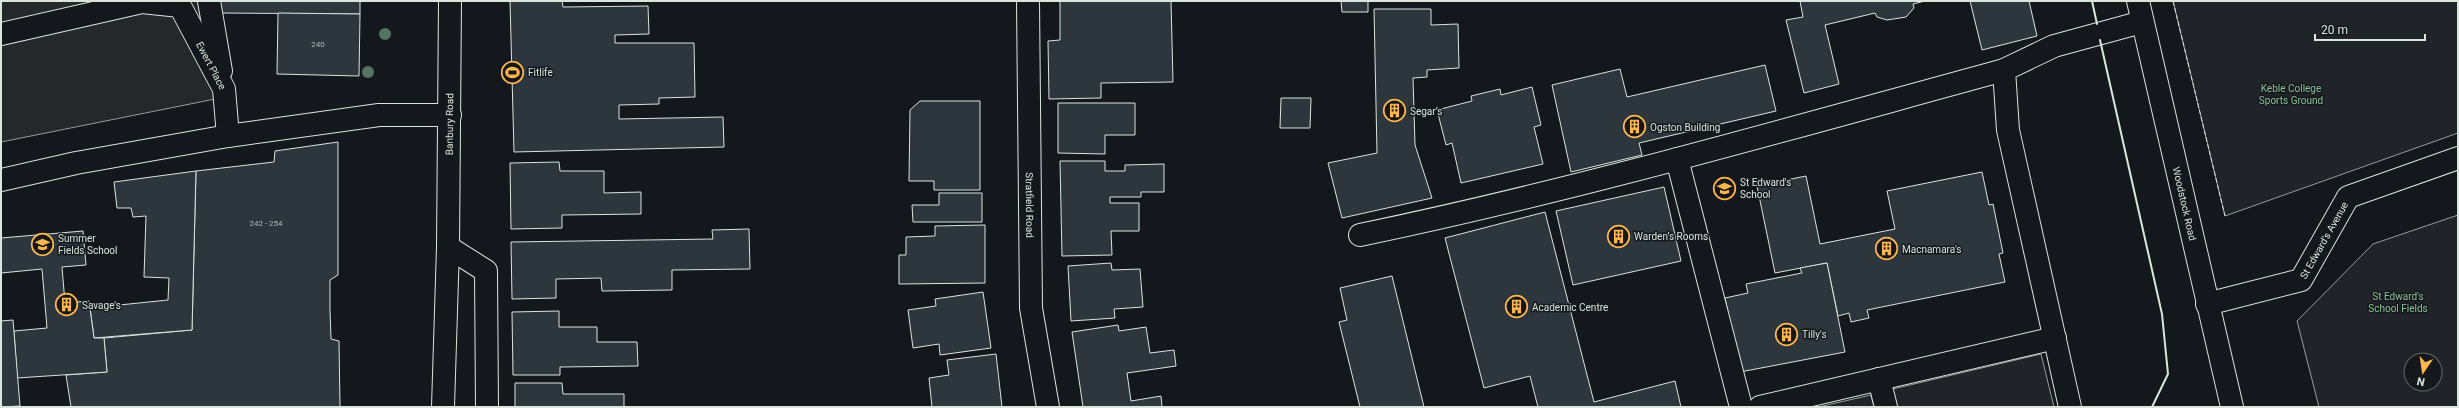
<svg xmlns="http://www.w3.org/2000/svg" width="2459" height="408" font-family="Roboto,sans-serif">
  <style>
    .green { fill: #202428; stroke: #939e99; fill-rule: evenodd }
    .parking { fill: #24282b; stroke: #939e99 }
    .building { fill: #2c363c; stroke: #d8e6dc }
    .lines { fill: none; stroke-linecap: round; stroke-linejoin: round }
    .minor-casing { stroke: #d8e6dc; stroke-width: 24 }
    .major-casing { stroke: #d8e6dc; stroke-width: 24 }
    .minor { stroke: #14181c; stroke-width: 22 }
    .major { stroke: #14181c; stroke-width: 22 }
    .fence { stroke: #d8e6dc; stroke-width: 1; stroke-dasharray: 5 2; stroke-linecap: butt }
    .wall { stroke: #d8e6dc; stroke-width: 2 }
    .tree { fill: #55745f }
    .labels { text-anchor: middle; stroke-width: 3; stroke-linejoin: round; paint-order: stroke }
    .number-label { font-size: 8px; fill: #adbab4 }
    .street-label { font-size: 10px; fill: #d8e6dc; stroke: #14181c }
    .poi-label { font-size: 10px; fill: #d8e6dc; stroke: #14181c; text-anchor: start }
    .park-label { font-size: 10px; fill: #8ac095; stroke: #14181c }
  </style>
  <rect width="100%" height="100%" fill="#14181c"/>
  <g class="green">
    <path d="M2173,1H2458V133L2225,216Z"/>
    <path d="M2458,215V407H2319L2297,321L2373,244ZM2411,360H2435V384H2411Z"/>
    <path d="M2041,354L2054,407H1897L1893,389Z"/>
    <path d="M1871,395L1874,407H1818Z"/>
  </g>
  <path class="parking" d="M1,1H199L215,99L1,142Z"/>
  <g class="building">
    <path d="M217,1H360V14L219,13Z"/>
    <path d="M510,1H562L563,7L648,6L649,34L615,35V43H694L695,97L659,98V104L619,105V119L723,117L724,147L514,152Z"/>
    <path d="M1060,1H1171L1173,82L1101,83V98L1049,99L1048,41L1060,40Z"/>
    <path d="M1341,1H1368V12H1342Z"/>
    <path d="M1800,1H1925L1913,4L1914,8L1906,17L1887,20L1877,17L1875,13L1825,25L1839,84L1804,93L1786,20L1803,17Z"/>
    <path d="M1970,1H2029L2037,36L1982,50Z"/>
    <path d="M1374,9H1431V25L1458,24L1459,68L1427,70V77L1413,78L1415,145L1432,198L1342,218L1328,163L1377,153Z"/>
    <path d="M278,13L360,14L359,76L277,74Z"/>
    <path d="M1765,65L1776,111L1639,143L1642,155L1571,172L1552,85L1620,69L1627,97Z"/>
    <path d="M1532,87L1541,125L1534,127L1543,164L1461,183L1452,143L1446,145L1437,110L1472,101L1471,96L1500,89L1501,95Z"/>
    <path d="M1281,98H1311L1310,128H1280Z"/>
    <path d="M920,101H980V190H934V181H909L910,110Z"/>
    <path d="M1058,103H1135V135H1105V154L1058,153Z"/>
    <path d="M338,142V275L330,280V310L331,339L339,341L340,407H71L66,375L107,372L104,338L192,330L196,171L274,162L275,151Z"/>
    <path d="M1060,161H1105V171H1125V165L1164,164V192H1141V197H1110V203H1139V231H1111L1112,255L1062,256Z"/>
    <path d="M559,162L560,171H604V193L641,192V214L562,215V228L511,229L510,163Z"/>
    <path d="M196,171L192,330L94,338L90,308L168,300L169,278L144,277L146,216L133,217L131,208H117L114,182Z"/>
    <path d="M1982,172L1989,205L1993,204L2003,253L1999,254L2005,282L1867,310L1869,318L1851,322L1849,313L1838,316L1827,263L1775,273L1757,186L1806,176L1820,244L1895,229L1887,191Z"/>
    <path d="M1664,187L1681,261L1573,285L1556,211Z"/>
    <path d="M939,193H982V222H913L912,205H939Z"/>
    <path d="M1545,212L1594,402L1675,381L1681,407H1538L1530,376L1484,388L1445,238Z"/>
    <path d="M985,225V283L899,284V255H906V237L935,236V226Z"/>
    <path d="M749,229L750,269L672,270V290L602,291L601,278L556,279V298L512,299L511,242L713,239L712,230Z"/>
    <path d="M83,231L86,265L62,267L65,303L89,301L94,338H104L107,372L17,378L14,331L47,328L42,269L1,273V238Z"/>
    <path d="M1111,263L1112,270L1140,269L1143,307L1114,309L1115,318L1071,321L1068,266Z"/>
    <path d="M1827,263L1845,352L1740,372L1725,298L1748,293L1746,284L1802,273L1800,268Z"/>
    <path d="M1392,276L1424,407H1360L1339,322L1347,320L1340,288Z"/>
    <path d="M983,292L991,348L940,355L939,344L913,348L908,310L936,306L935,299Z"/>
    <path d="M559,311V327H597V342H637L638,366L560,367V375H513L512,312Z"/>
    <path d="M13,320L20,406L1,407V321Z"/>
    <path d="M1118,325L1119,331L1146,327L1150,353L1174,350L1176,366L1127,373L1131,401L1161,396L1162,407H1083L1072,332Z"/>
    <path d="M996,354L1002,407H932L929,378L949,375L947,360Z"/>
    <path d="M515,383H562L563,394H624V407H515Z"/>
  </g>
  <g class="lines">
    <defs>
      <g id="minor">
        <path d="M209,1L221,71"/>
        <path id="s1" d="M1028,1L1031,308L1048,407"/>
        <path id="s2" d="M1,34L142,2L180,6L224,89L228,136L379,115H450"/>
        <path d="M1677,159L1741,407"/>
        <path d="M1,180L76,163L228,136"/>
        <path d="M1360,235C1577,190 1791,128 2004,70"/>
        <path d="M448,247L486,271L487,407"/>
        <path id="s3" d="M2207,304L2301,280L2348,197L2458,158"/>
        <path d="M1879,379L1886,407"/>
        <path d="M1760,407L2055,338"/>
        <path d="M2070,407L2008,130L2004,70L2054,46L2142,22"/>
      </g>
      <g id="major">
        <path id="s4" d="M2138,1L2232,407"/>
        <path id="s5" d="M443,407L448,247L450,1"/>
      </g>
    </defs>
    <use href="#minor" class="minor-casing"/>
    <use href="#major" class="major-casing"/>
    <use href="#minor" class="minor"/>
    <use href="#major" class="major"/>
    <path class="fence" d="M2173,1L2225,216"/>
    <g class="wall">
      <path d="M2092,1L2097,24"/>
      <path d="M2100,40L2162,314L2168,374L2152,407"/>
    </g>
  </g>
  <g class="tree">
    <circle cx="385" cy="34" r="6"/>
    <circle cx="368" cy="72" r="6"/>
  </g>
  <defs>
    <symbol id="stadium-ring" viewBox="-11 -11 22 22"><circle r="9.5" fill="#14181c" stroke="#ffb74d" stroke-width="1.5"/><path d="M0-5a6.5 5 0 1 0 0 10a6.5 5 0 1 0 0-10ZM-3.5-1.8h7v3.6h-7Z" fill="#ffb74d"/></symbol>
    <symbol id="building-ring" viewBox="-11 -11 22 22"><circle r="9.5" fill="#14181c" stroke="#ffb74d" stroke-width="1.5"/><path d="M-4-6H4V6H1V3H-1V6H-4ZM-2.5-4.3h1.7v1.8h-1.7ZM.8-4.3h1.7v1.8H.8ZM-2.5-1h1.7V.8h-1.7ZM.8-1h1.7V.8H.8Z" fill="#ffb74d"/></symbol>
    <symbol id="school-ring" viewBox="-11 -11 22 22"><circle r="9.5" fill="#14181c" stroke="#ffb74d" stroke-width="1.5"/><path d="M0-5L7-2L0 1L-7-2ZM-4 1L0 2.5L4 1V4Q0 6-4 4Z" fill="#ffb74d"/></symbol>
  </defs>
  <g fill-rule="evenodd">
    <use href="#stadium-ring" x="500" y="60" width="25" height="25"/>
    <use href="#building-ring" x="1382" y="98" width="25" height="25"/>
    <use href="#building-ring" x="1622" y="114" width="25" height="25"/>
    <use href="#school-ring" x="1712" y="176" width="25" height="25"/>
    <use href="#building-ring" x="1606" y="224" width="25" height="25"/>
    <use href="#school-ring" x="30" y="232" width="25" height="25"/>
    <use href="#building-ring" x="1874" y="236" width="25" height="25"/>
    <use href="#building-ring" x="54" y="292" width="25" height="25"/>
    <use href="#building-ring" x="1504" y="294" width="25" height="25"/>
    <use href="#building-ring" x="1774" y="322" width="25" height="25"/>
  </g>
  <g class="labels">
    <g class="number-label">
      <text x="318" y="47">240</text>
      <text x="266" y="226">242 - 254</text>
    </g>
    <g class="street-label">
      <text dy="4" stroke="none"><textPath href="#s2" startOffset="250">Ewert Place</textPath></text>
      <text dy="4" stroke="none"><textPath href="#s5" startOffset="283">Banbury Road</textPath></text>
      <text dy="4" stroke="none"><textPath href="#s4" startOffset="208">Woodstock Road</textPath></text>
      <text dy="4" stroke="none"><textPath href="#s1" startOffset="204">Stratfield Road</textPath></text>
      <text dy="4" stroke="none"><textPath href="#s3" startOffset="143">St Edward's Avenue</textPath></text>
    </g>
    <g class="poi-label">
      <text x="528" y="76">Fitlife</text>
      <text x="1410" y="115">Segar’s</text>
      <text x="1650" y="131">Ogston Building</text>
      <text x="1740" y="186">St Edward's<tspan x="1740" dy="12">School</tspan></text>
      <text x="1634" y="240">Warden’s Rooms</text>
      <text x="58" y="242">Summer<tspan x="58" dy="12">Fields School</tspan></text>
      <text x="1902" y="253">Macnamara's</text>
      <text x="82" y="309">Savage's</text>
      <text x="1532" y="311">Academic Centre</text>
      <text x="1802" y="338">Tilly's</text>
    </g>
    <g class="park-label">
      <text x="2291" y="92">Keble College<tspan x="2291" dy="12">Sports Ground</tspan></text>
      <text x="2398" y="300">St Edward's<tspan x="2398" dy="12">School Fields</tspan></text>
    </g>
  </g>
  <rect width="2459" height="408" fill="none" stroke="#d8e6dc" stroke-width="4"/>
  <g transform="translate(2423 372) rotate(193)"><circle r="19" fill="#14181c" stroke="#626a69"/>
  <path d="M0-3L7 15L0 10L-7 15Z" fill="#ffb74d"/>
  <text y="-6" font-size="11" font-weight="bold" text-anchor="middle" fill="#d8e6dc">N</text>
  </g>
  <path d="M2315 34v6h110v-6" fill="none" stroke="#d8e6dc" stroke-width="2"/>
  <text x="2321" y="34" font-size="12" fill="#d8e6dc" stroke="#14181c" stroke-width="3" paint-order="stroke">20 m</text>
</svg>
